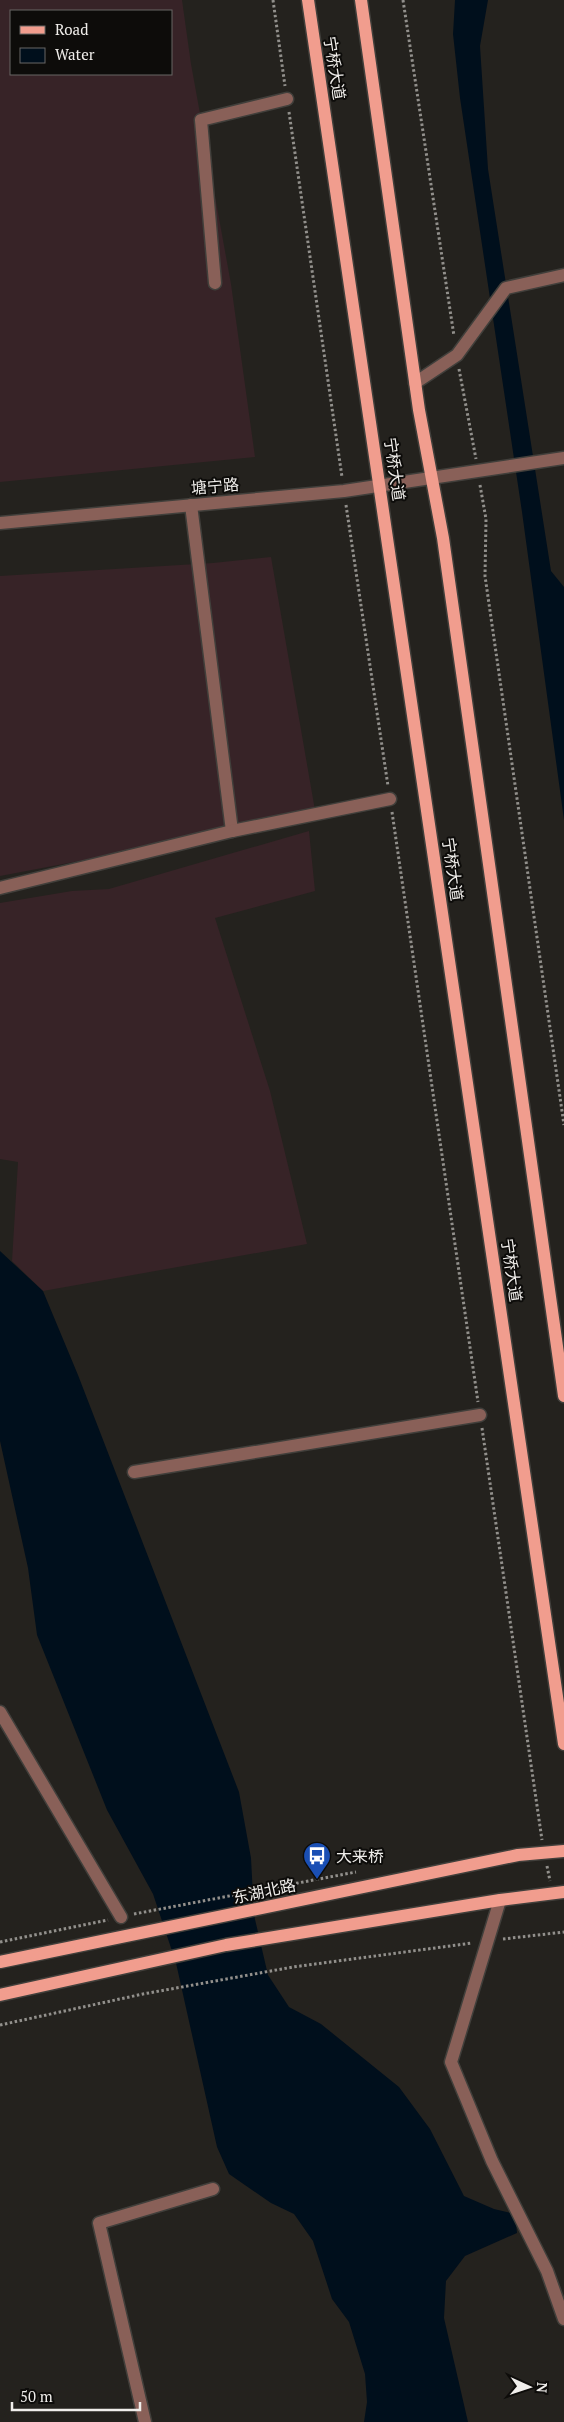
<svg xmlns="http://www.w3.org/2000/svg" width="564" height="2422" font-family="'PT Serif','Noto Sans SC',serif">
  <style>
    .industrial { fill: #372327; fill-rule: evenodd }
    .water { fill: #000f1c }
    .lines { fill: none; stroke-linecap: round; stroke-linejoin: round }
    .minor-casing { stroke: #413f3b; stroke-width: 15 }
    .major-casing { stroke: #413f3b; stroke-width: 15 }
    .path { stroke: #92908c; stroke-width: 3; stroke-dasharray: 2.5 2.5; stroke-linecap: butt }
    .minor { stroke: #896058; stroke-width: 12 }
    .major { stroke: #f19d8e; stroke-width: 12 }
    .labels { text-anchor: middle; stroke-width: 4; stroke-linejoin: round; paint-order: stroke }
    .street-label { font-size: 16px; fill: #f0eeeb; stroke: #0d0c0a }
    .poi-label { font-size: 16px; fill: #f0eeeb; stroke: #0d0c0a; text-anchor: start }
  </style>
  <rect width="100%" height="100%" fill="#24221e"/>
  <g class="industrial">
    <path d="M0,0H182L191,64L231,284L255,457L0,482ZM11,11H171V74H11Z"/>
    <path d="M271,557L316,816L0,876V576L213,563Z"/>
    <path d="M309,831L315,891L215,918L270,1091L307,1244L43,1291L12,1261L18,1162L0,1159V903L72,891L109,889Z"/>
  </g>
  <g class="water">
    <path d="M455,0H488L480,46L488,169L551,571L564,587V820L522,512L460,98L453,34Z"/>
    <path d="M0,1251L43,1291L78,1375L239,1792L251,1858L254,1915L268,1975L289,2007L321,2024L399,2087L430,2129L464,2196L494,2209L515,2214L517,2233L465,2256L446,2281L444,2318L468,2422H364L367,2402L365,2374L349,2322L332,2299L313,2241L294,2214L271,2203L229,2174L217,2147L176,1963L153,1894L107,1810L37,1635L28,1568L0,1441Z"/>
  </g>
  <g class="lines">
    <defs>
      <g id="minor">
        <path d="M215,283L201,120L287,99"/>
        <path d="M415,383L457,355L506,288L564,275"/>
        <path d="M191,505L232,831"/>
        <path d="M0,523L344,491L564,458"/>
        <path d="M0,888L232,831L390,799"/>
        <path d="M134,1472L480,1415"/>
        <path d="M0,1712L121,1917"/>
        <path d="M500,1900L451,2062L492,2161L547,2271L564,2319"/>
        <path d="M145,2422L99,2223L213,2189"/>
      </g>
      <g id="major">
        <path d="M308,0L564,1744"/>
        <path d="M361,0L419,410L443,538L564,1396"/>
        <path d="M0,1962L518,1855L564,1851"/>
        <path d="M0,1995L226,1945L500,1900L564,1892"/>
      </g>
    </defs>
    <use href="#minor" class="minor-casing"/>
    <use href="#major" class="major-casing"/>
    <g class="path">
      <path d="M273,0L285,86"/>
      <path d="M403,0L454,336"/>
      <path d="M289,112L342,477"/>
      <path d="M459,369L476,459"/>
      <path d="M480,485L486,519L485,576L564,1125"/>
      <path d="M346,505L388,786"/>
      <path d="M392,812L478,1402"/>
      <path d="M482,1428L542,1840"/>
      <path d="M547,1866L550,1881"/>
      <path d="M134,1914L356,1872"/>
      <path d="M503,1939L564,1932"/>
      <path d="M0,1942L108,1920"/>
      <path d="M0,2025L143,1994L293,1967L472,1943"/>
    </g>
    <use href="#minor" class="minor"/>
    <use href="#major" class="major"/>
  </g>
  <defs>
    <symbol id="bus-pin" viewBox="-11 -11 22 30"><path d="M0 17L-7.5 6A9.5 9.5 0 1 1 7.5 6Z" fill="#1a4fb4" stroke="#0d0c0a"/><path d="M-5-6H5V4H4V6H2V4H-2V6H-4V4H-5ZM-3.5-4V0h7V-4ZM-3.5 1.2v1.5H-2V1.2ZM2 1.2v1.5H3.5V1.2Z" fill="#fff"/></symbol>
  </defs>
  <g fill-rule="evenodd">
    <use href="#bus-pin" x="301" y="1840" width="32" height="43"/>
  </g>
  <g class="labels">
    <g class="street-label">
      <text transform="translate(335 68) rotate(81)" y="6">宁桥大道</text>
      <text transform="translate(395 469) rotate(82)" y="6">宁桥大道</text>
      <text transform="translate(215 486) rotate(-5)" y="6">塘宁路</text>
      <text transform="translate(453 869) rotate(82)" y="6">宁桥大道</text>
      <text transform="translate(512 1270) rotate(82)" y="6">宁桥大道</text>
      <text transform="translate(264 1891) rotate(-12)" y="6">东湖北路</text>
    </g>
    <g class="poi-label">
      <text x="336" y="1862">大来桥</text>
    </g>
  </g>
  <rect x="10" y="10" width="162" height="65" fill="#0d0c0a" stroke="#686664"/>
  <rect x="20" y="26" width="25" height="8" fill="#f19d8e" stroke="#686664"/>
  <text x="55" y="35" font-size="15" fill="#f0eeeb">Road</text>
  <rect x="20" y="48" width="25" height="15" fill="#000f1c" stroke="#686664"/>
  <text x="55" y="60" font-size="15" fill="#f0eeeb">Water</text>
  <g transform="translate(529 2387) rotate(93)" stroke="#0d0c0a" stroke-width="4" paint-order="stroke">
  <path d="M0-4L9 19L0 12L-9 19Z" fill="#f0eeeb"/>
  <text y="-8" font-size="14" font-weight="bold" text-anchor="middle" fill="#f0eeeb">N</text>
  </g>
  <path d="M12 2402v8h128v-8" fill="none" stroke="#f0eeeb" stroke-width="2.5"/>
  <text x="20" y="2402" font-size="15" fill="#f0eeeb" stroke="#0d0c0a" stroke-width="4" paint-order="stroke">50 m</text>
</svg>
